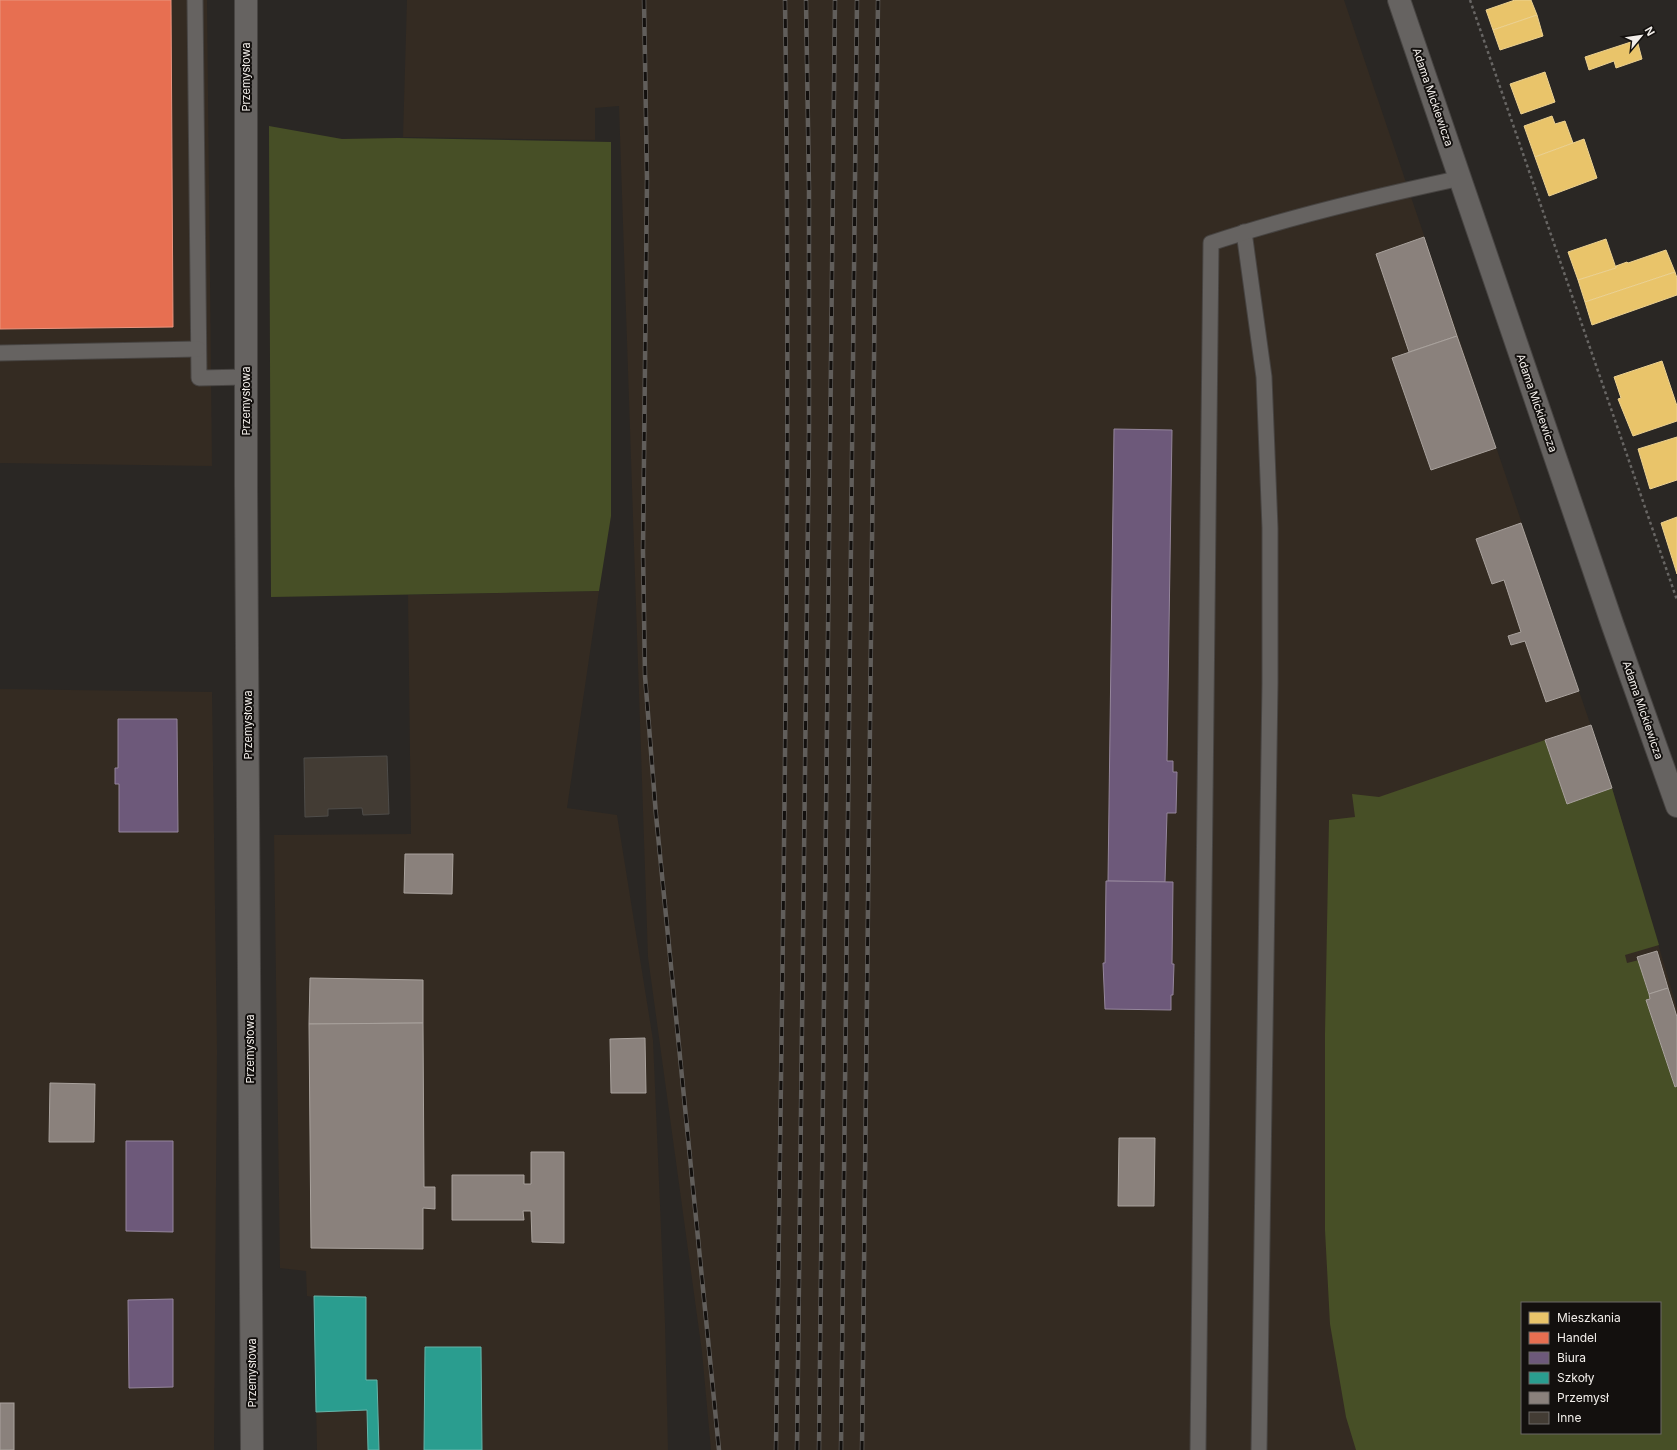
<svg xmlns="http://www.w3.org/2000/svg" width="1677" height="1450" viewBox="0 0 1677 1450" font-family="Inter,sans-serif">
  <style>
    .built { fill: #342b22; fill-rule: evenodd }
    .green { fill: #474f26; fill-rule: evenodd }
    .homes { fill: #e9c46a; stroke: #ecd190 }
    .shops { fill: #e76f51; stroke: #ea957f }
    .offices { fill: #6d597a; stroke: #95869c }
    .schools { fill: #2a9d8f; stroke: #66b5aa }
    .industry { fill: #8a817c; stroke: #a9a29d }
    .building { fill: #433c34; stroke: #4e4c49 }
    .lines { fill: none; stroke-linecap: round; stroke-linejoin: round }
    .service-casing { stroke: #474442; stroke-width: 17 }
    .minor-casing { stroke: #474442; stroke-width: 24 }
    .tertiary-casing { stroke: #474442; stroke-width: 24 }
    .path { stroke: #686664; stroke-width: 2.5; stroke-dasharray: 3 3; stroke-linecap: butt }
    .service { stroke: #666361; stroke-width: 15 }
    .minor { stroke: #666361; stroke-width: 22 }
    .tertiary { stroke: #666361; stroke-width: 22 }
    .rail-casing { stroke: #615e5b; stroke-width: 4.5 }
    .rail { stroke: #13100e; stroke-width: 3; stroke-dasharray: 9; stroke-linecap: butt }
    .labels { text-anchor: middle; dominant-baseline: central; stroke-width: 4; stroke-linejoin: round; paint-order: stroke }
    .street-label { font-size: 11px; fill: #f2eeea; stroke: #13100e }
  </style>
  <rect width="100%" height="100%" fill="#2a2724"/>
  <g class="built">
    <polygon points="0,0 207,0 212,466 0,463"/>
    <path d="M407,0h937l268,788 65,220v442h-966l-9,-98 -54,-395 -29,-851 -24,2v32l-192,-3zM1522,1303h138v130h-138z"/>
    <polygon points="599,591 567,808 617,815 653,1040 665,1323 668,1450 317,1450 314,1297 307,1296 306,1271 280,1268 274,835 411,834 408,595"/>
    <polygon points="0,689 212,692 217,1051 214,1450 0,1450"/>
  </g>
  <g class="green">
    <polygon points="269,126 342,139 398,138 611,142 611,516 599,591 271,597"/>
    <path d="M1545,740l22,64 45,-16 47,157 -34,10 2,8 12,-3 11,39 -4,1 29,87 2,-1v364h-321l-10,-33 -16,-93 -5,-94v-196l4,-214 26,-3 -3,-23 27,3zM1522,1303h138v130h-138z"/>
  </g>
  <g class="homes">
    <polygon points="1515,0 1531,0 1537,15 1493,30 1486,10"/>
    <polygon points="1537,15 1543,36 1500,50 1493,30"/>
    <polygon points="1637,40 1642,59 1616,68 1614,61 1589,70 1585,57"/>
    <polygon points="1545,72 1555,102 1521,114 1510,84"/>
    <polygon points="1552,116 1555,124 1565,121 1573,143 1535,157 1524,126"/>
    <polygon points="1584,139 1597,178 1549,196 1535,157"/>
    <polygon points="1606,239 1616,268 1578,280 1568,252"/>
    <polygon points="1666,250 1675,272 1585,302 1578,280 1616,268 1616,266 1627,262 1628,263"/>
    <polygon points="1675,272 1677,278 1677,295 1592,325 1585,302"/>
    <polygon points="1662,361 1677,406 1677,421 1633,436 1618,399 1621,398 1614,377"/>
    <polygon points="1677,437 1677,480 1650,489 1638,449"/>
    <polygon points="1677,517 1677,574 1661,523"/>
  </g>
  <polygon class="shops" points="0,0 171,0 173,327 0,329"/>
  <g class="offices">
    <polygon points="1114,429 1172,430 1167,761 1173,761 1173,772 1177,772 1176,813 1167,813 1165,882 1108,881"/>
    <polygon points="118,719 177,719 178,832 119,832 119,784 115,784 115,768 118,768"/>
    <polygon points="1106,881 1173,882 1172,964 1174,964 1173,995 1171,995 1171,1010 1105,1009 1103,963 1105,963"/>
    <polygon points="126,1141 173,1141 173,1232 126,1231"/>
    <polygon points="173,1299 173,1387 129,1388 128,1300"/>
  </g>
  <g class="schools">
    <polygon points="314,1296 366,1297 366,1380 377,1380 379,1450 368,1450 367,1410 316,1412"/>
    <polygon points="425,1347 481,1347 482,1450 424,1450"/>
  </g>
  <g class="industry">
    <polygon points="1424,237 1457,336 1409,352 1376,254"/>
    <polygon points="1457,336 1496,448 1431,470 1392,358"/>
    <polygon points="1521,523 1579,691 1546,702 1525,641 1511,645 1508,636 1521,632 1504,580 1492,584 1476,539"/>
    <polygon points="1591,725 1612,788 1567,804 1545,740"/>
    <polygon points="405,854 453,854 452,894 404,893"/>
    <polygon points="1657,951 1668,988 1649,994 1637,957"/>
    <polygon points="310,978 423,980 423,1023 309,1024"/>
    <polygon points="1668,988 1677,1017 1677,1086 1675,1087 1646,1000 1650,999 1649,994"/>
    <polygon points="423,1023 424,1187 435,1187 435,1209 423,1208 423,1249 311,1248 309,1024"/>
    <polygon points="645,1038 646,1093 611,1093 610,1039"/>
    <polygon points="50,1083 95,1084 94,1142 49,1142"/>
    <polygon points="1119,1138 1155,1138 1154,1206 1118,1206"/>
    <polygon points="531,1152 564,1152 564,1243 532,1242 531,1211 523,1211 524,1220 452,1220 452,1175 524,1175 524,1184 531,1184"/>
    <rect x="0" y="1403" width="14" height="47"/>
  </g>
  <polygon class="building" points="387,756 389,814 363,815 362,808 328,809 328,816 305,817 304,758"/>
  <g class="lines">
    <defs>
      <g id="service">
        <polyline points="195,0 199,378 246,377"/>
        <polyline points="1244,232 1264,377 1270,528 1270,683 1259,1450"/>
        <polyline points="0,353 198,349"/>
        <path d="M1198,1450l13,-1207c81,-27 166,-47 250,-65"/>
      </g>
      <polyline id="minor" points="1399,0 1613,626 1677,806"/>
      <polyline id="tertiary" points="246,0 246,486 252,1450"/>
    </defs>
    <use href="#service" class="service-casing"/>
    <use href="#minor" class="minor-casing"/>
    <use href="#tertiary" class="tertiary-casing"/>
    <polyline class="path" points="1470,0 1677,600"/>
    <use href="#service" class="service"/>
    <use href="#minor" class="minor"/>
    <use href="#tertiary" class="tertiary"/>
    <defs>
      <g id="rail">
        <polyline points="644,0 647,180 643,551 645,676 656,815 719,1450"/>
        <path d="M776,1450c6,-483 16,-967 9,-1450"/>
        <polyline points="797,1450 809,431 809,189 806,0"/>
        <polyline points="819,1450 835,0"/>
        <polyline points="841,1450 857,0"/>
        <polyline points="862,1450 878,0"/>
      </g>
    </defs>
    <use href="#rail" class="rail-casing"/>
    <use href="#rail" class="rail"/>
  </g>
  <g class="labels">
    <g class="street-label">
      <text transform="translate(246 77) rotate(-90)">Przemysłowa</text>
      <text transform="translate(1433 97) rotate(71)">Adama Mickiewicza</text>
      <text transform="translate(246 401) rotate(-90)">Przemysłowa</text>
      <text transform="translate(1537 403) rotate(71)">Adama Mickiewicza</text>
      <text transform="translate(1643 710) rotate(71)">Adama Mickiewicza</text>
      <text transform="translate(248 725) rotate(-90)">Przemysłowa</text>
      <text transform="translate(250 1049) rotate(-90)">Przemysłowa</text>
      <text transform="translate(252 1373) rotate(-90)">Przemysłowa</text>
    </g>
  </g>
  <rect x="1521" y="1302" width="140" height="132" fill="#13100e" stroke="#6c6966"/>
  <rect x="1529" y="1312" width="20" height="12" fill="#e9c46a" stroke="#6c6966"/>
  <text x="1557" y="1322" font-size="12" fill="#f2eeea">Mieszkania</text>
  <rect x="1529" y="1332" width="20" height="12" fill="#e76f51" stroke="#6c6966"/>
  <text x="1557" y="1342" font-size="12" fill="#f2eeea">Handel</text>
  <rect x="1529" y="1352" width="20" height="12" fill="#6d597a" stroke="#6c6966"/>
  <text x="1557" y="1362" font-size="12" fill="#f2eeea">Biura</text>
  <rect x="1529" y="1372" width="20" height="12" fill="#2a9d8f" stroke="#6c6966"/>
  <text x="1557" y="1382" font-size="12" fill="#f2eeea">Szkoły</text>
  <rect x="1529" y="1392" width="20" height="12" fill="#8a817c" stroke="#6c6966"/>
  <text x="1557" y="1402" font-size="12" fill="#f2eeea">Przemysł</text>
  <rect x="1529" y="1412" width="20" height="12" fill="#433c34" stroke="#6c6966"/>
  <text x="1557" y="1422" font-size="12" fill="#f2eeea">Inne</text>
  <g transform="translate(1641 36) rotate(61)" stroke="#13100e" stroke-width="3" paint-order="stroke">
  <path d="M0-3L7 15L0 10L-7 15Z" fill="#f2eeea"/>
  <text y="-6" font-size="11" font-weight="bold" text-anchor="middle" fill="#f2eeea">N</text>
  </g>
</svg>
